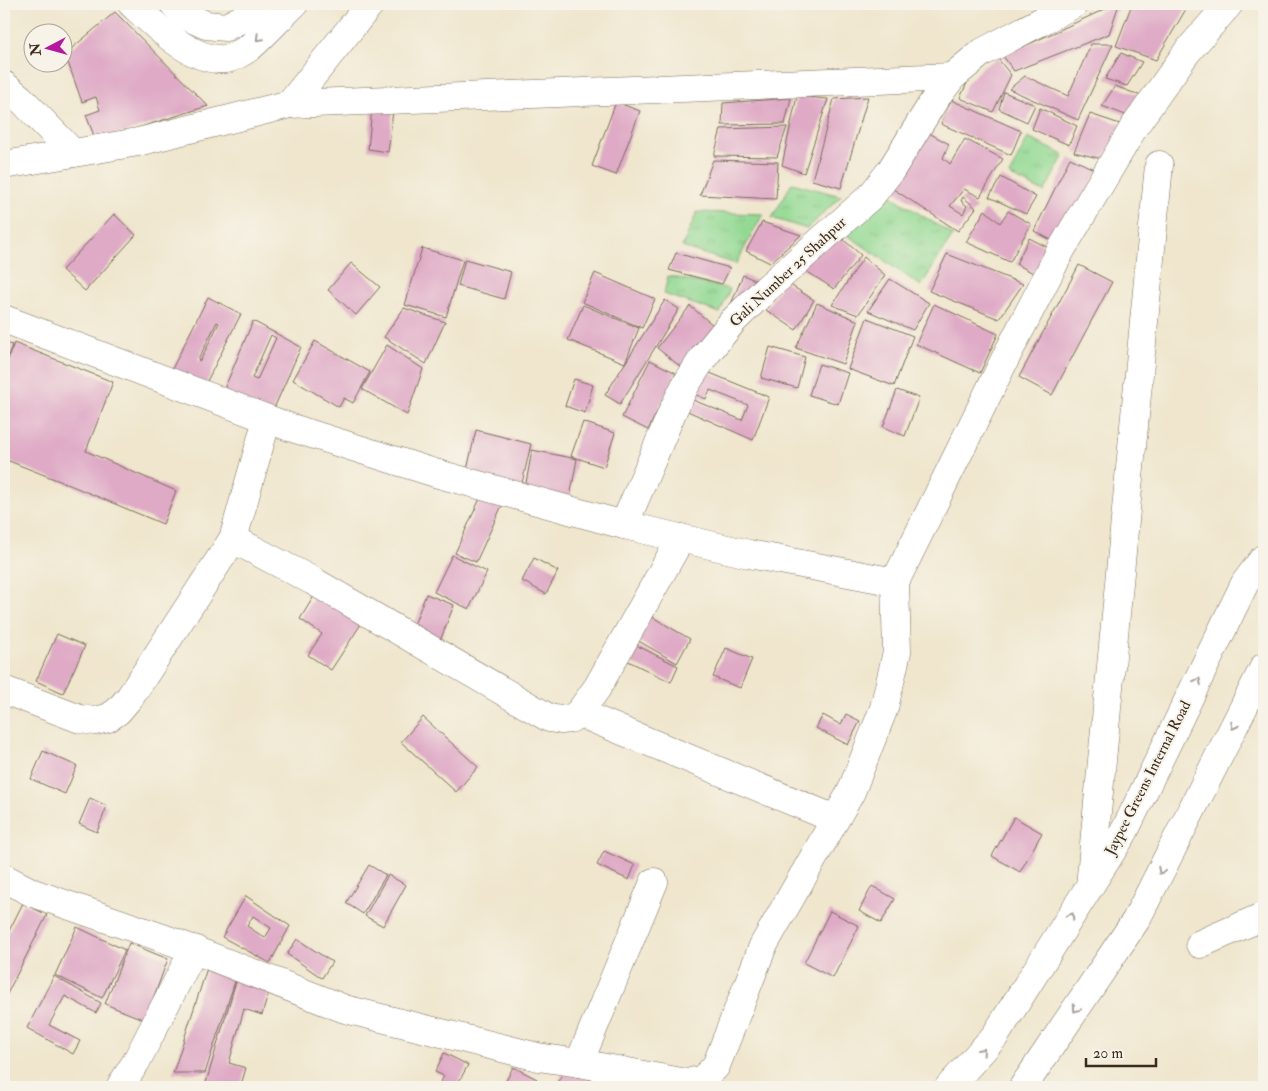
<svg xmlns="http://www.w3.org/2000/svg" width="1268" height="1091" viewBox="0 0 1268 1091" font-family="'IM FELL Double Pica',serif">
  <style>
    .grass { fill: url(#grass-tufts); stroke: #678258 }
    .building { fill: #dfaac6; fill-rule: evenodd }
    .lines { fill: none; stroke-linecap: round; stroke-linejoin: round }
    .minor-casing { stroke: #7a6c5b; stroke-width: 29 }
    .minor { stroke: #fff; stroke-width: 28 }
    .oneway { stroke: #a79f9a }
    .labels { text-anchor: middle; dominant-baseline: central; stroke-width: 4; stroke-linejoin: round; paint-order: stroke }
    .street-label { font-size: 15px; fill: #3b2a1e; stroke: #f7f3e8 }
  </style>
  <defs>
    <pattern id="grass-tufts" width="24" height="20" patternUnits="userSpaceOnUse" patternTransform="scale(1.25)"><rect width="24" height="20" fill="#93d993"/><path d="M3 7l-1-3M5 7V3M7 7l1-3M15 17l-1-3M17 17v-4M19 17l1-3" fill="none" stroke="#80ba7e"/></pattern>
  </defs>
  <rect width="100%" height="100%" fill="#f7f3e8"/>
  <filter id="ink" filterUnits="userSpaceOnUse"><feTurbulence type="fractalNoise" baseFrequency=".02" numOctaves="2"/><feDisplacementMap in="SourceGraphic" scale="10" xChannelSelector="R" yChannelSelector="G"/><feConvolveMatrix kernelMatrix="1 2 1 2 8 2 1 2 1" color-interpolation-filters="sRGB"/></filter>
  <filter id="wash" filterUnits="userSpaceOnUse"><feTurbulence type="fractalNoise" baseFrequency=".0096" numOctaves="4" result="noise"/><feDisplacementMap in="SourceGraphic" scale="20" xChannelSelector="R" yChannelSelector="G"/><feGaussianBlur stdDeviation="1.12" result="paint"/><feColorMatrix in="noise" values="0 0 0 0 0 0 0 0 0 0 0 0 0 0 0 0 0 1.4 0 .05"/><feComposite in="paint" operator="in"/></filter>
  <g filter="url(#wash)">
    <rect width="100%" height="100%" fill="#efe6cd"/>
    <g class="grass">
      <polygon points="1028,138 1064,155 1044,192 1009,175"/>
      <polygon points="792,183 841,196 807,229 772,218"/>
      <polygon points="885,192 953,235 921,286 843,232"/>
      <polygon points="697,212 763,214 736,264 682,247"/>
      <polygon points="668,276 730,289 720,313 664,294"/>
    </g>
    <g id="blocks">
      <g class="building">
        <polygon points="1116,4 1119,4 1109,34 1014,71 1003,56"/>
        <polygon points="1132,4 1189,4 1156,60 1116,46"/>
        <polygon points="115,12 208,106 96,141 86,115 100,110 96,97 82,102 65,54"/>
        <polygon points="1091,44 1113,44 1078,120 1009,89 1025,76 1068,96"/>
        <polygon points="1121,53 1142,62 1127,86 1105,79"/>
        <polygon points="998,59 1011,75 993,112 960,98 967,83 983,66"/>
        <polygon points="1115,86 1144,97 1128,116 1102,106"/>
        <polygon points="1004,92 1035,105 1027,122 999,109"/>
        <polygon points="797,96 828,99 804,173 782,165"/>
        <polygon points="868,97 841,188 812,180 834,99"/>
        <polygon points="791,98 785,124 722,125 723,103"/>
        <polygon points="951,100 1021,131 1011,155 941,124"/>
        <polygon points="616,102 640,111 616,175 592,166"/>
        <polygon points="372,108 393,111 388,152 368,149"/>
        <polygon points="1040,108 1077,126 1069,145 1032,129"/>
        <polygon points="1090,114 1123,125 1102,159 1074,152"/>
        <polygon points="787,127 777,157 714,156 721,129"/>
        <polygon points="929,133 949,144 943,158 950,164 965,139 1003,159 980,197 964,189 950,206 963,214 967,206 961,201 963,197 976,208 958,231 890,187"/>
        <polygon points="1070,158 1098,171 1057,243 1034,231"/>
        <polygon points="713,160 778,162 776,199 700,195"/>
        <polygon points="1001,177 1036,197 1026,214 989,197"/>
        <polygon points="985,210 1000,223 1008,211 1031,224 1010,262 966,242"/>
        <polygon points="114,214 136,235 85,291 62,270"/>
        <polygon points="762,222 801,235 770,263 746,251"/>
        <polygon points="838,235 861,255 834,289 800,267"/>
        <polygon points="1029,238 1055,251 1041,277 1016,264"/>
        <polygon points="422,248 463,260 446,317 405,305"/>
        <polygon points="676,253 730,268 722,284 669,270"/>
        <polygon points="947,254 1023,284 999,319 929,291"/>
        <polygon points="864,257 885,275 858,315 832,305"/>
        <polygon points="465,259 511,272 504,299 458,286"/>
        <polygon points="351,263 380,287 356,315 328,290"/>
        <polygon points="1079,265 1112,282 1052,395 1019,377"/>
        <polygon points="595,273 655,299 642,328 582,302"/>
        <polygon points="743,275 764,284 731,304"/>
        <polygon points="890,279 929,303 913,330 868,311"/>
        <polygon points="784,281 814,300 796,330 766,310"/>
        <path d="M208,297l33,17 -37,73 -33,-16zM217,322l2,1 -19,38 -2,-1z"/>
        <polygon points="665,300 679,309 620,404 605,395"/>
        <polygon points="817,303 858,321 843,364 796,348"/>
        <polygon points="934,304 998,334 980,373 916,344"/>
        <polygon points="583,305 639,328 625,363 568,340"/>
        <polygon points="690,306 719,330 686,371 657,348"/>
        <polygon points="404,308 445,322 426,364 384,337"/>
        <polygon points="867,318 913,336 894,386 848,369"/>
        <path d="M253,321l48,26 -29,66 -50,-19zM271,335l5,3 -19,42 -5,-2z"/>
        <polygon points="315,341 370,372 353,403 344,398 339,407 293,380"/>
        <polygon points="4,342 12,345 4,366"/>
        <polygon points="14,343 113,382 86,451 176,491 163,524 72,486 4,459 4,370"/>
        <polygon points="387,345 423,369 407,415 362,389"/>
        <polygon points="770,347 805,357 797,388 761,378"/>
        <polygon points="650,360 676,373 648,430 622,417"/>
        <polygon points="819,364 848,373 838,404 809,395"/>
        <polygon points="700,369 769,397 753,440 683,409 688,398 742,420 748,405 710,390 706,399 690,392"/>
        <polygon points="574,379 593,385 585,413 565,406"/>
        <polygon points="897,390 919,398 905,436 883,427"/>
        <polygon points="583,422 615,433 604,467 571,456"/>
        <polygon points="476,430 531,444 520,492 465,479"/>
        <polygon points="532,450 577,459 569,503 524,494"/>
        <polygon points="483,492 504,501 476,562 455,553"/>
        <polygon points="452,555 487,572 469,609 434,592"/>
        <polygon points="534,558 558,571 546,594 522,581"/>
        <polygon points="319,588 365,618 331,670 308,655 322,634 300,619"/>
        <polygon points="426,594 454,605 440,641 412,630"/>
        <polygon points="649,615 690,639 677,663 635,639"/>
        <polygon points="57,634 85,646 63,693 36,681"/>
        <polygon points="634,644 678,666 671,682 626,660"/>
        <polygon points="726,648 752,659 740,688 713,677"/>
        <polygon points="846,714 860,721 848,745 816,728 823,715 841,725"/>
        <polygon points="423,717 478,767 456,792 401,742"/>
        <polygon points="43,751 77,766 65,794 31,779"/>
        <polygon points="90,798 107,806 97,832 79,824"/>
        <polygon points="1014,817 1042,833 1020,872 992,856"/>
        <polygon points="604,851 635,865 629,880 597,865"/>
        <polygon points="369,865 386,875 363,914 346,903"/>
        <polygon points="388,875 406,885 383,926 365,916"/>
        <polygon points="872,886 895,899 881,923 859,911"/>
        <path d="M246,896l44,30 -20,37 -48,-26zM253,916l18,12 -6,10 -18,-12z"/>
        <polygon points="23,903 47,915 6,996 4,994 4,941"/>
        <polygon points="830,911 859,926 833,978 804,963"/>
        <polygon points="77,927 125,950 102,998 55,975"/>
        <polygon points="297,939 332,962 322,978 287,954"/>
        <polygon points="129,943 168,959 145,1020 105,1004"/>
        <polygon points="209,962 238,972 205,1073 173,1073"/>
        <polygon points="54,976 101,1003 96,1013 65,996 49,1025 80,1041 73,1054 27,1028"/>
        <polygon points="237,978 270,988 262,1015 244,1009 229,1063 246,1068 241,1085 205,1086"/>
        <polygon points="444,1053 468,1065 456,1087 438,1087 444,1076 435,1072"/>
        <polygon points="513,1067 537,1079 533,1087 508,1087 504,1085"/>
        <polygon points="565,1069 608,1087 555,1087"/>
      </g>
    </g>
  </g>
  <g filter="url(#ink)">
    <use href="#blocks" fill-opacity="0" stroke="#7a6c5b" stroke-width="1"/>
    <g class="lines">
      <defs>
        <g id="minor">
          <path d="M132,4c23,21 60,59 94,55 5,0 19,-8 24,-12 15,-13 29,-29 44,-43"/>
          <polyline points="174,4 186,16 206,25 226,27 243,18 256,4"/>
          <polyline points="4,85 20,98 73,153"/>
          <polyline points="290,104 952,77"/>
          <polyline points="4,165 138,142 290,104 370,4"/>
          <polyline points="4,319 289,427 435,473 624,525 749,554 895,582"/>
          <polyline points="267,419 233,539 313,581 549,718 561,720 570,719 579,713 597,688 681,538"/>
          <polyline points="624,525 674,408 685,386 703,358 733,321 766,289 871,196 891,170 935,99 952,77 981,53 1074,4"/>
          <polyline points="4,690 80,719 95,721 108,718 118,711 130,697 233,539"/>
          <polyline points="579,713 835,819"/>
          <polyline points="4,878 33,893 171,941 345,1009 538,1057 579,1063 687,1083 703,1079 716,1066 763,946 851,792 884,708 897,652 895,582 1008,353 1061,250 1134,127 1187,52 1229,4"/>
          <polyline points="1090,886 1159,165"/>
          <polyline points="1200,944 1264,916"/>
          <polyline points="579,1063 654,882"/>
          <polyline points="120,1087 136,1062 194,949"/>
          <polyline points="949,1087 995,1036 1124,832 1245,583 1264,558"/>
          <polyline points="1023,1087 1136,920 1264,667"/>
        </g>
      </defs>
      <use href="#minor" class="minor-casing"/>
      <use href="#minor" class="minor"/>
    </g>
    <defs><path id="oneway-chevron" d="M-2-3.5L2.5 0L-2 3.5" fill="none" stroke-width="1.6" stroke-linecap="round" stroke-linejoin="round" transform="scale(1.25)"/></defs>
    <g class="oneway">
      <use href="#oneway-chevron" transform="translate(259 38) rotate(135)"/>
      <use href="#oneway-chevron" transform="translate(1198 681) rotate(-64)"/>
      <use href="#oneway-chevron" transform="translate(1234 726) rotate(117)"/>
      <use href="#oneway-chevron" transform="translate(1161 871) rotate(117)"/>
      <use href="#oneway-chevron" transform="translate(1071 916) rotate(-58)"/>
      <use href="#oneway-chevron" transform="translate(1076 1009) rotate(124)"/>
      <use href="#oneway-chevron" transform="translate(982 1051) rotate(-48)"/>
    </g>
  </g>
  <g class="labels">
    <g class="street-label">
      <text transform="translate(788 272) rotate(-43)">Gali Number 25 Shahpur</text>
      <text transform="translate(1148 778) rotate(-63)">Jaypee Greens Internal Road</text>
    </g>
  </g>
  <rect width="1268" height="1091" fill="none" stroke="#f7f3e8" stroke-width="20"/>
  <g transform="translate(48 48) rotate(264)"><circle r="24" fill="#f7f3e8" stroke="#aca397"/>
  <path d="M0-4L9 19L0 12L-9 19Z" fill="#b5179e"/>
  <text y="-8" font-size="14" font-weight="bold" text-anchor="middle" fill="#3b2a1e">N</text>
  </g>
  <path d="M1086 1058v8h70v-8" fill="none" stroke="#3b2a1e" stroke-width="2.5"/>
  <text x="1093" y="1058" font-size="15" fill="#3b2a1e" stroke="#f7f3e8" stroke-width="4" paint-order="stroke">20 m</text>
</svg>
